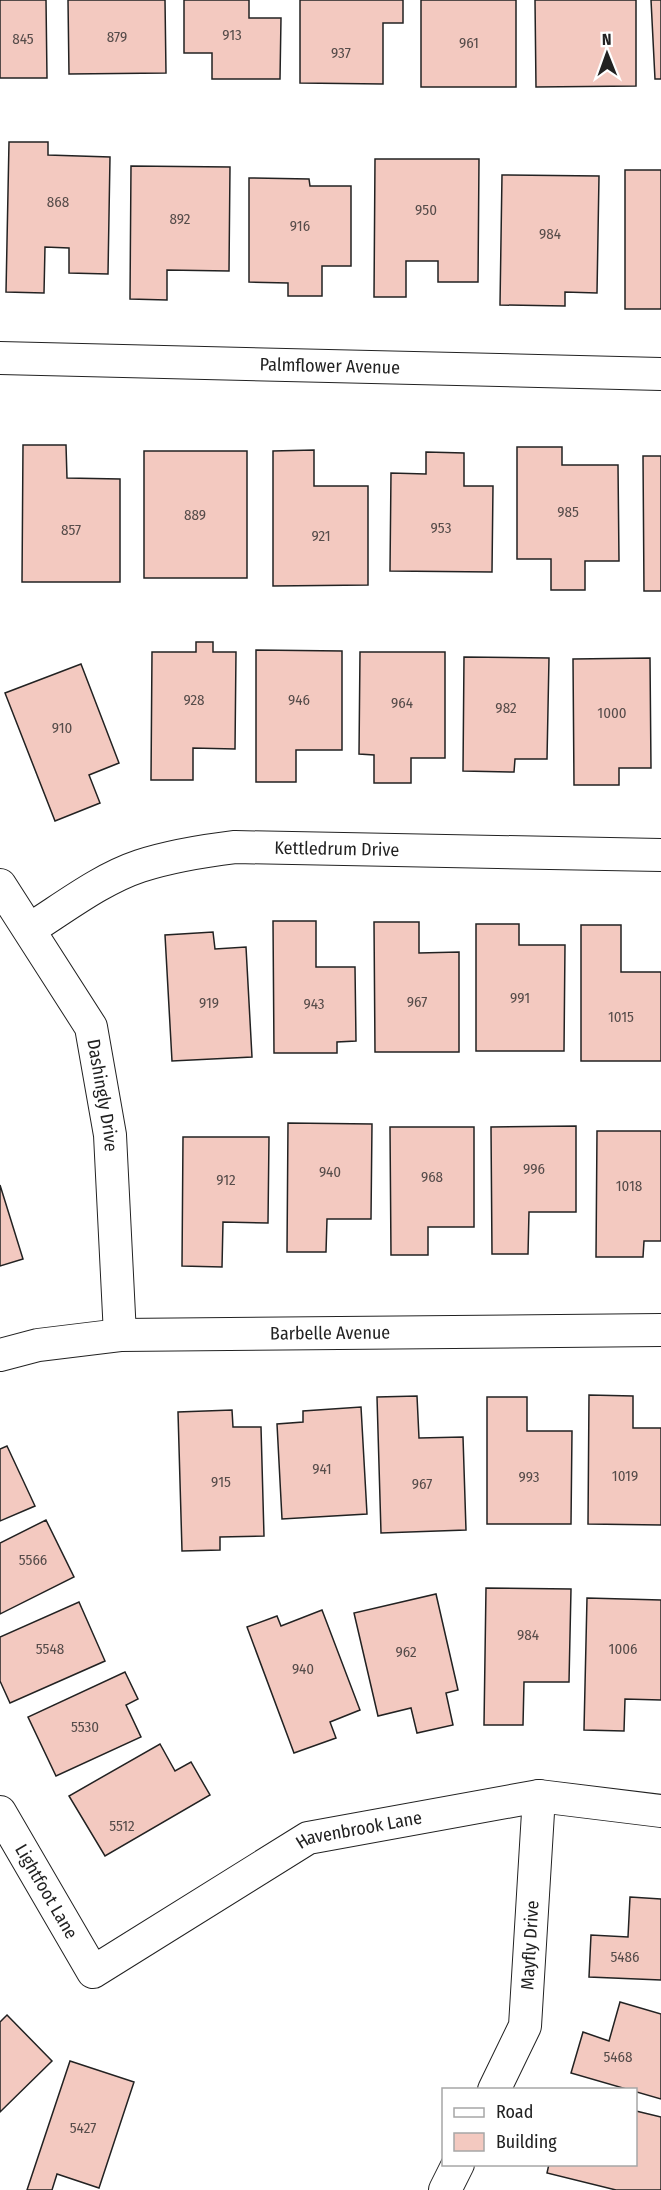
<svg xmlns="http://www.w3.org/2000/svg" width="661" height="2190" viewBox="0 0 661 2190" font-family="'Fira Sans Condensed',sans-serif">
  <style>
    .building { fill: #f3c9c0; stroke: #222; stroke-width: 1.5 }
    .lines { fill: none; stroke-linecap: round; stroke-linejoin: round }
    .street-casing { stroke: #222; stroke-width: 34 }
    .street { stroke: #fff; stroke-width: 32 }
    .labels { text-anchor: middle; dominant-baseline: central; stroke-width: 4.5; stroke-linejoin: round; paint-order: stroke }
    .number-label { font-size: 15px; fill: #564c4a }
    .street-label { font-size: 18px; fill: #222; stroke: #fff }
  </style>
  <rect width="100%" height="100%" fill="#fff"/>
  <g class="building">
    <polygon points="0,0 46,0 47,78 0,78"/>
    <polygon points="68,0 165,0 166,73 69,74"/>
    <polygon points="184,0 249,0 249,18 281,18 280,79 212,79 212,53 184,53"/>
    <polygon points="300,0 403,0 403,23 383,23 383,84 300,83"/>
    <rect x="421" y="0" width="95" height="87"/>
    <polygon points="535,0 636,0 636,86 536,87"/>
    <polygon points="651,0 661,0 661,79 655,79"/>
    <polygon points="9,142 48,142 48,155 110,157 108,274 69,273 69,248 45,247 44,293 6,292"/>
    <polygon points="375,159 479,159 478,282 438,282 438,261 406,261 406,297 374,297"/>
    <polygon points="131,166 230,167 229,271 167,270 167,300 130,299"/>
    <rect x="625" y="170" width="36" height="139"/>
    <polygon points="502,175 599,176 597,293 565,292 565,306 500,305"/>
    <polygon points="249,178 309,179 310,186 351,186 351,266 322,266 322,296 288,296 288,283 249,282"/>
    <polygon points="23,445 66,445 67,478 120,479 120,582 22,582"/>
    <polygon points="517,447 562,447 562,465 618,465 619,561 585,561 585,590 551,590 551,559 517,559"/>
    <polygon points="314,450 314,486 368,486 368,585 273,586 273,451"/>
    <rect x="144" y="451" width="103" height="127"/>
    <polygon points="426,452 464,453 464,486 493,486 492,572 390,571 391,473 426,474"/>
    <polygon points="643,456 661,456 661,591 644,591"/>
    <polygon points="196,642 213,642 213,652 236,652 235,749 193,748 193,780 151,780 152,652 196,652"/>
    <polygon points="256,650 342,651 342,750 296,750 296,782 256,782"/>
    <polygon points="360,652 445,652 445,758 411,758 411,783 374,783 374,755 359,754"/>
    <polygon points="464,657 549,658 547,759 515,759 514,772 463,771"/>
    <polygon points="650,658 651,768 619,768 619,785 574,785 573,659"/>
    <polygon points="81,664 119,763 89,775 100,803 55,821 5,693"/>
    <polygon points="273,921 316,921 316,967 355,967 356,1041 337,1042 337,1053 274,1053"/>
    <polygon points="374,922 419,922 419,953 459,952 459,1052 375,1052"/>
    <polygon points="476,924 519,924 519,945 565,945 564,1051 476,1051"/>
    <polygon points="581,925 621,925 621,972 661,972 661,1061 581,1061"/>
    <polygon points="213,932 215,949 246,947 252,1057 172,1061 165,935"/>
    <polygon points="288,1123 372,1124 371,1219 327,1219 326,1252 287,1252"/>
    <polygon points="576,1126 576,1212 529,1212 528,1254 492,1254 491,1127"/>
    <polygon points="390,1127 474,1127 474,1227 428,1227 428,1255 391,1255"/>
    <polygon points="597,1131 661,1131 661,1241 644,1241 643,1257 596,1257"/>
    <polygon points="183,1137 269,1137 268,1223 223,1222 222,1267 182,1266"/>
    <polygon points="0,1185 23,1259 0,1266"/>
    <polygon points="589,1395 633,1396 633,1428 661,1428 661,1525 588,1524"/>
    <polygon points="417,1396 419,1438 463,1437 466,1530 381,1533 377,1397"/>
    <polygon points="487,1397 527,1397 527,1431 572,1431 571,1524 487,1524"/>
    <polygon points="361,1407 367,1514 282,1519 277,1424 303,1422 303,1411"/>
    <polygon points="232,1410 233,1427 261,1427 264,1536 220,1537 220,1550 182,1551 178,1412"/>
    <polygon points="7,1446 35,1506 0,1521 0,1449"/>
    <polygon points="46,1520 74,1577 0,1614 0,1543"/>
    <polygon points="486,1588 571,1589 569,1682 524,1682 523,1725 484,1725"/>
    <polygon points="436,1594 458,1690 446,1693 453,1725 417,1733 411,1708 378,1716 354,1613"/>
    <polygon points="587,1598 661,1600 661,1700 625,1699 624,1731 584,1730"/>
    <polygon points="79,1602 105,1661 10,1703 0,1681 0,1637"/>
    <polygon points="322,1610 360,1710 330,1722 336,1738 294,1753 247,1627 277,1616 281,1626"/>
    <polygon points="125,1672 138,1699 126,1705 141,1737 56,1776 28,1717"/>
    <polygon points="160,1744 175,1771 191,1762 210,1795 105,1856 69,1796"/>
    <polygon points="630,1897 661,1899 661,1980 589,1977 591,1935 628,1937"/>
    <polygon points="620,2002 661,2014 661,2099 571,2073 583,2032 609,2041"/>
    <polygon points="7,2015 52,2061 0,2112 0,2022"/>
    <polygon points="70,2061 134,2082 99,2188 57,2174 52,2190 27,2190"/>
    <polygon points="636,2111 661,2117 661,2190 616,2190 547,2173 549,2164 636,2164"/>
  </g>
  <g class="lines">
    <defs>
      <g id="street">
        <path id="s1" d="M0,358l661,16"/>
        <path id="s2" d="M0,885l91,142 19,108 10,200"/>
        <path id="s3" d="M30,929c35,-22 71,-50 110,-63 31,-10 62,-15 95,-19l426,8"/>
        <path id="s4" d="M0,1355l38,-10 82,-10 541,-5"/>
        <path id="s5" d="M0,1812l93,160 215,-134 231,-42 122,15"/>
        <path id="s6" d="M494,2090l31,-64 14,-230"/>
        <polyline points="445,2190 458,2164"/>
      </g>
    </defs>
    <use href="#street" class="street-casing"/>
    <use href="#street" class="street"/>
  </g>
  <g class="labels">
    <g class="number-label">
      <text x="232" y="35">913</text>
      <text x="117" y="37">879</text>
      <text x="23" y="39">845</text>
      <text x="469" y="43">961</text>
      <text x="341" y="53">937</text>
      <text x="58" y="202">868</text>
      <text x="426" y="210">950</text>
      <text x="180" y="219">892</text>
      <text x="300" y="226">916</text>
      <text x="550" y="234">984</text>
      <text x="568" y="512">985</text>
      <text x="195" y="515">889</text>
      <text x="441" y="528">953</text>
      <text x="71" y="530">857</text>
      <text x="321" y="536">921</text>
      <text x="194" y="700">928</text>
      <text x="299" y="700">946</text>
      <text x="402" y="703">964</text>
      <text x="506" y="708">982</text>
      <text x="612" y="713">1000</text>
      <text x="62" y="728">910</text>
      <text x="520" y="998">991</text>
      <text x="417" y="1002">967</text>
      <text x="209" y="1003">919</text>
      <text x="314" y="1004">943</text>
      <text x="621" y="1017">1015</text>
      <text x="534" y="1169">996</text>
      <text x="330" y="1172">940</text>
      <text x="432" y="1177">968</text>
      <text x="226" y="1180">912</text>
      <text x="629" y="1186">1018</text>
      <text x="322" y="1469">941</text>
      <text x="625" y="1476">1019</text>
      <text x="529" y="1477">993</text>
      <text x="221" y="1482">915</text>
      <text x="422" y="1484">967</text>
      <text x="33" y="1560">5566</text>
      <text x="528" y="1635">984</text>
      <text x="50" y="1649">5548</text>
      <text x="623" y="1649">1006</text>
      <text x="406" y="1652">962</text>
      <text x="303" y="1669">940</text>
      <text x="85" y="1727">5530</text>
      <text x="122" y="1826">5512</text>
      <text x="625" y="1957">5486</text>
      <text x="618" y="2057">5468</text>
      <text x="83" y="2128">5427</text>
    </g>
    <g class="street-label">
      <text stroke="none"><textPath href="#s1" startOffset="330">Palmflower Avenue</textPath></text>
      <text stroke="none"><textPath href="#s3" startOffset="326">Kettledrum Drive</textPath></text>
      <text stroke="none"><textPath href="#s2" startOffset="238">Dashingly Drive</textPath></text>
      <text stroke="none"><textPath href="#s4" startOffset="332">Barbelle Avenue</textPath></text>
      <text stroke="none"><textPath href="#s5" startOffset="490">Havenbrook Lane</textPath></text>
      <text stroke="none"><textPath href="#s5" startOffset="92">Lightfoot Lane</textPath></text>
      <text stroke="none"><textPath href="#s6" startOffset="152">Mayfly Drive</textPath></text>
    </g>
  </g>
  <rect x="442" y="2088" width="195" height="78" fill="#ffffff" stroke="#a7a7a7" stroke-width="1.5"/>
  <rect x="454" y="2108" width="30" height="9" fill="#ffffff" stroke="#a7a7a7" stroke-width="1.5"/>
  <text x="496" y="2118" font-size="18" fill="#222222">Road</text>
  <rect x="454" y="2133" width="30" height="18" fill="#f3c9c0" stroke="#a7a7a7" stroke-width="1.5"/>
  <text x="496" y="2148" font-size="18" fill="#222222">Building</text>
  <g transform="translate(607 54) rotate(359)" stroke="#ffffff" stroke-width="4.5" paint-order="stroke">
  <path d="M0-4.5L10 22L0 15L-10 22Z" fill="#222222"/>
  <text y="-9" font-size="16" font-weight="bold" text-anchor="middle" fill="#222222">N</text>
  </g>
</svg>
